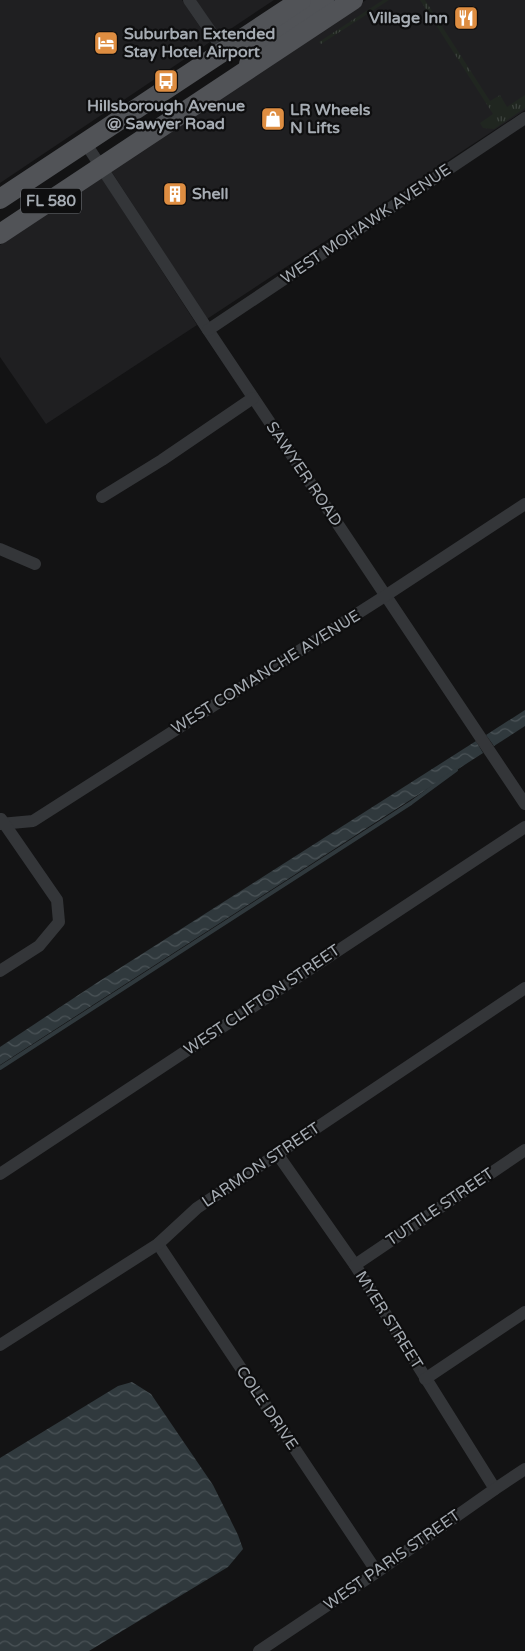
<svg xmlns="http://www.w3.org/2000/svg" width="525" height="1651" viewBox="0 0 525 1651" font-family="'Varela Round',sans-serif">
  <style>
    .built { fill: #1f1f21 }
    .grass { fill: url(#grass-tufts) }
    .water { fill: url(#water-waves) }
    .lines { fill: none; stroke-linecap: round; stroke-linejoin: round }
    .stream { stroke: #30393d; stroke-width: 4 }
    .street { stroke: #343639; stroke-width: 12 }
    .primary { stroke: #515357; stroke-width: 20 }
    .labels { text-anchor: middle; dominant-baseline: central; stroke-width: 4.5; stroke-linejoin: round; paint-order: stroke }
    .shield { fill: #0e0e0f; stroke: #787d82; stroke-width: 1 }
    .shield-label { font-size: 15px; font-weight: bold; fill: #a6acb3 }
    .poi-label { font-size: 16px; font-weight: bold; fill: #a6acb3; stroke: #0e0e0f; text-anchor: start }
    .street-label { font-size: 16px; fill: #a6acb3; stroke: #0e0e0f }
  </style>
  <defs>
    <pattern id="grass-tufts" width="24" height="20" patternUnits="userSpaceOnUse" patternTransform="scale(1.25)"><rect width="24" height="20" fill="#202620"/><path d="M3 7l-1-3M5 7V3M7 7l1-3M15 17l-1-3M17 17v-4M19 17l1-3" fill="none" stroke="#3d433e"/></pattern>
    <pattern id="water-waves" width="16" height="10" patternUnits="userSpaceOnUse" patternTransform="scale(1.25)"><rect width="16" height="10" fill="#30393d"/><path d="M0 5q4-4 8 0t8 0" fill="none" stroke="#4b5357"/></pattern>
  </defs>
  <rect width="100%" height="100%" fill="#131314"/>
  <g class="built">
    <polygon points="0,0 182,0 210,42 0,183"/>
    <polygon points="196,0 274,0 220,36"/>
    <polygon points="366,0 525,0 525,110 207,319 111,171"/>
    <polygon points="101,177 197,325 46,424 0,357 0,245"/>
  </g>
  <g class="grass">
    <polygon points="383,0 389,0 321,44 319,42"/>
    <polygon points="420,0 425,0 490,101 500,95 507,107 525,95 525,108 494,129 483,128 480,123 493,114"/>
  </g>
  <g class="water">
    <polygon points="525,710 525,726 494,746 486,735"/>
    <polygon points="476,741 483,753 0,1065 0,1047 98,982"/>
    <polygon points="132,1382 151,1394 213,1485 238,1535 243,1549 228,1567 89,1651 0,1651 0,1458 118,1386"/>
  </g>
  <g class="lines">
    <polyline class="stream" points="0,1068 411,803 456,770"/>
    <g class="street">
      <polyline points="189,0 224,51"/>
      <polyline points="86,144 208,330 525,804"/>
      <polyline points="208,330 525,118"/>
      <polyline points="102,497 162,460 253,398"/>
      <polyline points="0,549 35,564"/>
      <polyline points="0,824 33,821 385,596 525,504"/>
      <polyline points="0,971 39,946 59,922 57,900 1,819"/>
      <polyline points="278,1155 355,1265 495,1489"/>
      <polyline points="0,1174 525,827"/>
      <polyline points="158,1244 377,1572"/>
      <polyline points="355,1265 525,1150"/>
      <polyline points="0,1345 158,1244 197,1208 525,988"/>
      <polyline points="425,1379 525,1312"/>
      <polyline points="259,1651 377,1572 495,1489 525,1469"/>
    </g>
    <g class="primary">
      <polyline points="249,64 265,40 324,0"/>
      <polyline points="0,199 301,0"/>
      <polyline points="0,234 353,0"/>
    </g>
  </g>
  <defs>
    <symbol id="restaurant-square" viewBox="-11 -11 22 22"><rect x="-9" y="-9" width="18" height="18" rx="4" fill="#de8d41" stroke="#0e0e0f"/><path d="M-5-6h1v4h1v-4h1v4h1v-4h1v5L-1.5 .5V6h-2V.5L-5-1ZM5-6V6H3V1.5H1.5Q1.5-4 5-6Z" fill="#fff"/></symbol>
    <symbol id="hotel-square" viewBox="-11 -11 22 22"><rect x="-9" y="-9" width="18" height="18" rx="4" fill="#de8d41" stroke="#0e0e0f"/><path d="M-6-4.5h1.5V1H6V5H4.5V3h-9V5H-6ZM-4 0a1.8 1.8 0 1 1 3.6 0ZM.5 0V-2.5h3Q6-2.5 6 0Z" fill="#fff"/></symbol>
    <symbol id="bus-square" viewBox="-11 -11 22 22"><rect x="-9" y="-9" width="18" height="18" rx="4" fill="#de8d41" stroke="#0e0e0f"/><path d="M-5-6H5V4H4V6H2V4H-2V6H-4V4H-5ZM-3.5-4V0h7V-4ZM-3.5 1.2v1.5H-2V1.2ZM2 1.2v1.5H3.5V1.2Z" fill="#fff"/></symbol>
    <symbol id="shop-square" viewBox="-11 -11 22 22"><rect x="-9" y="-9" width="18" height="18" rx="4" fill="#de8d41" stroke="#0e0e0f"/><path d="M-5-2.5h2.3a2.7 3.5 0 0 1 5.4 0H5L5.5 6h-11ZM-1.5-2.5h3a1.5 2.3 0 0 0-3 0Z" fill="#fff"/></symbol>
    <symbol id="building-square" viewBox="-11 -11 22 22"><rect x="-9" y="-9" width="18" height="18" rx="4" fill="#de8d41" stroke="#0e0e0f"/><path d="M-4-6H4V6H1V3H-1V6H-4ZM-2.5-4.3h1.7v1.8h-1.7ZM.8-4.3h1.7v1.8H.8ZM-2.5-1h1.7V.8h-1.7ZM.8-1h1.7V.8H.8Z" fill="#fff"/></symbol>
  </defs>
  <g fill-rule="evenodd">
    <use href="#restaurant-square" x="452" y="4" width="28" height="28"/>
    <use href="#hotel-square" x="92" y="29" width="28" height="28"/>
    <use href="#bus-square" x="152" y="67" width="28" height="28"/>
    <use href="#shop-square" x="259" y="105" width="28" height="28"/>
    <use href="#building-square" x="161" y="180" width="28" height="28"/>
  </g>
  <g class="labels">
    <rect class="shield" x="21" y="188.5" width="60" height="25" rx="4"/>
    <g class="shield-label">
      <text x="51" y="201">FL 580</text>
    </g>
    <g class="poi-label">
      <text x="448" y="18" text-anchor="end">Village Inn</text>
      <text x="124" y="34">Suburban Extended<tspan x="124" dy="18">Stay Hotel Airport</tspan></text>
      <text x="166" y="106" text-anchor="middle">Hillsborough Avenue<tspan x="166" dy="18">@ Sawyer Road</tspan></text>
      <text x="290" y="110">LR Wheels<tspan x="290" dy="18">N Lifts</tspan></text>
      <text x="192" y="194">Shell</text>
    </g>
    <g class="street-label">
      <text transform="translate(366 224) rotate(-34)">WEST MOHAWK AVENUE</text>
      <text transform="translate(304 474) rotate(56)">SAWYER ROAD</text>
      <text transform="translate(266 672) rotate(-32)">WEST COMANCHE AVENUE</text>
      <text transform="translate(262 1000) rotate(-34)">WEST CLIFTON STREET</text>
      <text transform="translate(261 1165) rotate(-34)">LARMON STREET</text>
      <text transform="translate(440 1207) rotate(-34)">TUTTLE STREET</text>
      <text transform="translate(389 1320) rotate(58)">MYER STREET</text>
      <text transform="translate(267 1408) rotate(56)">COLE DRIVE</text>
      <text transform="translate(392 1560) rotate(-35)">WEST PARIS STREET</text>
    </g>
  </g>
</svg>
